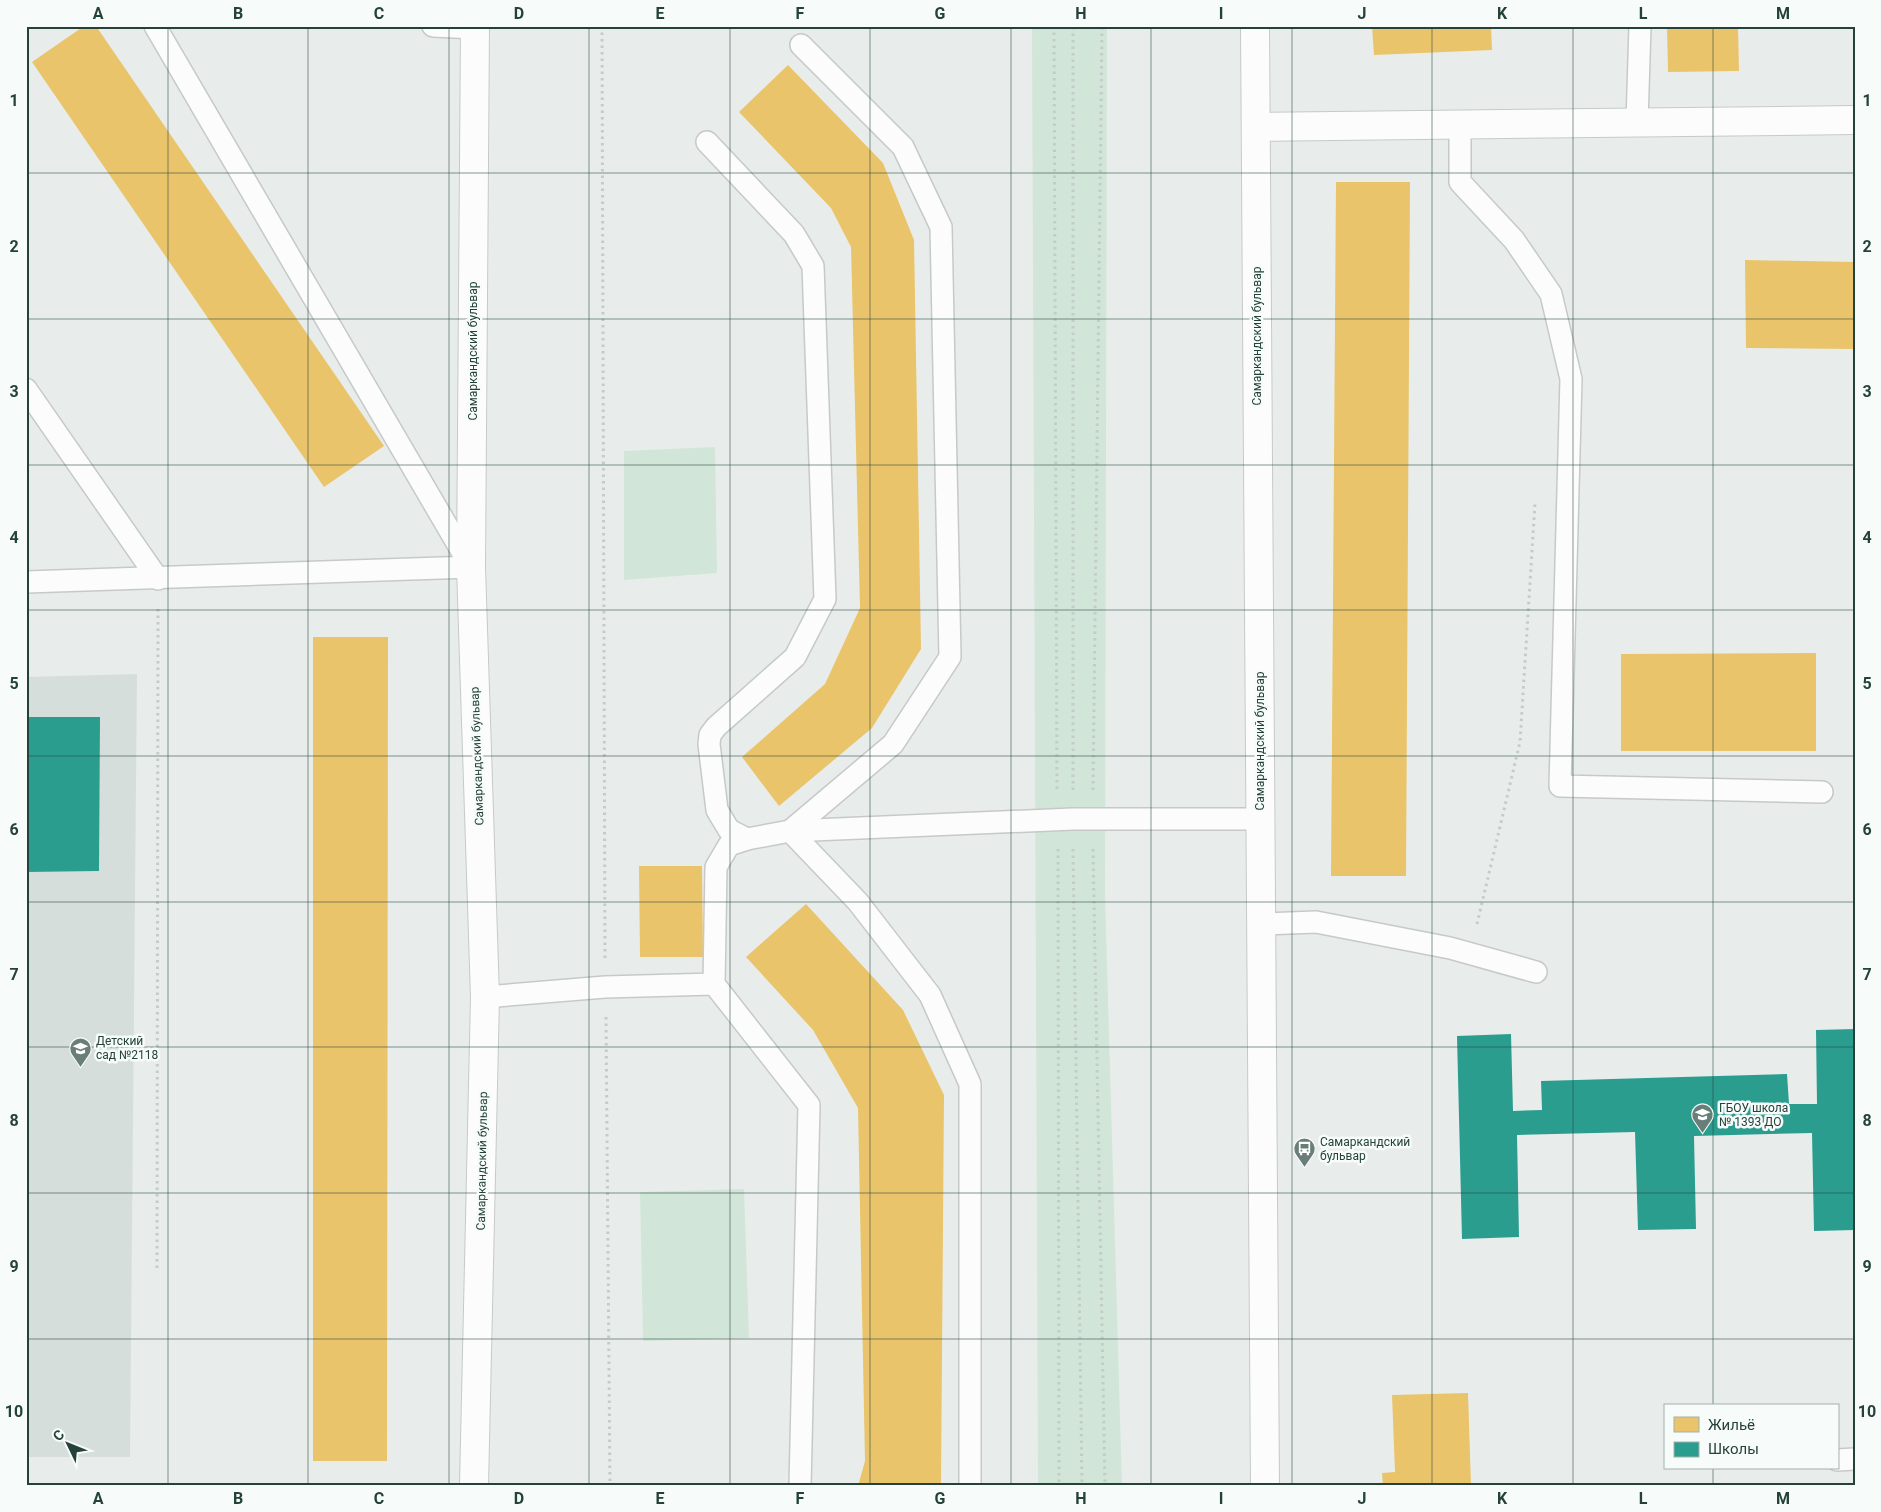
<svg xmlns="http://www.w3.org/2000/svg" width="1881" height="1512" viewBox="0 0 1881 1512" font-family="Roboto,sans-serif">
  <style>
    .built { fill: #d6dedb }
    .green { fill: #d1e6d8 }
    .homes { fill: #e9c46a }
    .schools { fill: #2a9d8f }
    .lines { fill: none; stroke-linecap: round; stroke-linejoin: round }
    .service-casing { stroke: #c5cac8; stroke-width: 24 }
    .minor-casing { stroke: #c5cac8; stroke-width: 30 }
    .tertiary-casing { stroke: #c5cac8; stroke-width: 30 }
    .path { stroke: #c3ccca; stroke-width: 3; stroke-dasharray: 2.5 4; stroke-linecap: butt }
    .service { stroke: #fcfcfc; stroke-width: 21 }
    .minor { stroke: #fcfcfc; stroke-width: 28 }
    .tertiary { stroke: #fcfcfc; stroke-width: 28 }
    .grid { fill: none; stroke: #24423a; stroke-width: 1; stroke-opacity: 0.55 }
    .labels { text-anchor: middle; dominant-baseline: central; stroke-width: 5; stroke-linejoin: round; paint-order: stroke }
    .street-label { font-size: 12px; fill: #24423a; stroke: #f7fbf9 }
    .poi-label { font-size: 12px; fill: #24423a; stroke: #f7fbf9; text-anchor: start }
    .neatline { fill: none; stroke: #24423a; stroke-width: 2 }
    .grid-label { font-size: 16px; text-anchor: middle; font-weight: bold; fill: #24423a }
  </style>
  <rect width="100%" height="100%" fill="#e8edeb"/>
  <polygon class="built" points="137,674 130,1457 26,1457 26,677"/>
  <g class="green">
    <polygon points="1032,26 1107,26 1105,895 1122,1486 1038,1486"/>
    <polygon points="715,447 717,573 624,580 624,451"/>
    <polygon points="744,1189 749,1338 643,1341 640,1192"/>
  </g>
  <g class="homes">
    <polygon points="84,26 96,26 384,446 324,487 32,62"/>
    <polygon points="1372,26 1491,26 1492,50 1374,55"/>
    <polygon points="1667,26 1738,26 1739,71 1668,72"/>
    <polygon points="788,65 883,163 914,240 921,649 872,728 779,806 742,757 825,684 860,608 851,247 831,208 739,112"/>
    <polygon points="1336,182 1410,182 1406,876 1331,876"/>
    <polygon points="1745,260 1855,262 1855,349 1746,348"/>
    <polygon points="313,637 388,637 387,1461 313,1461"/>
    <polygon points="1816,653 1816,751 1621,751 1621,654"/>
    <polygon points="639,866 702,866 703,957 640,957"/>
    <polygon points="806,904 903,1010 944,1095 941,1486 858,1486 865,1461 858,1108 813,1030 746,957"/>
    <polygon points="1468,1393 1471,1486 1383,1486 1382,1473 1395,1472 1392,1395"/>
  </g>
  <g class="schools">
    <polygon points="26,717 100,717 99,871 26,872"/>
    <polygon points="1855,1029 1855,1230 1814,1231 1812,1133 1694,1136 1696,1229 1638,1230 1635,1132 1517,1135 1519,1237 1462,1239 1457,1036 1511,1034 1513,1111 1542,1110 1541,1081 1787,1074 1789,1104 1817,1104 1816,1030"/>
  </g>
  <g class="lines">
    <defs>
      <g id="service">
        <polyline points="433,26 475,28"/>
        <polyline points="801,45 903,147 941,227 950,657 893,744 790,831 858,902 930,995 970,1084 970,1486"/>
        <polyline points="1637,122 1640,26"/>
        <polyline points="1460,124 1460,182 1514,240 1551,294 1571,379 1560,786 1822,792"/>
        <polyline points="707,142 794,234 813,266 825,599 795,657 716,727 710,735 709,744 717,810 729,830 747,839"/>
        <polyline points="26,389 158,579"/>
        <polyline points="26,582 471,567 155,26"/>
        <polyline points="1261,924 1316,922 1450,948 1536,972"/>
        <polyline points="485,997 605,987 714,984"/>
        <polyline points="1837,1460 1855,1459"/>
        <polyline points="800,1486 809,1105 714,984 716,867 729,845 747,839 790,831 1073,819 1260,819"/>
      </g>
      <polyline id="minor" points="1256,127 1855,120"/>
      <g id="tertiary">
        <polyline points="1255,26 1265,1486"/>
        <polyline points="474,1486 485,997 471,567 475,26"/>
      </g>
    </defs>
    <use href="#service" class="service-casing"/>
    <use href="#minor" class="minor-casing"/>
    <use href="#tertiary" class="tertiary-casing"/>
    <g class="path">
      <polyline points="602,26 605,958"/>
      <polyline points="1054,26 1057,791"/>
      <polyline points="1073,790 1073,26"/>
      <polyline points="1093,790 1102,26"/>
      <polyline points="1058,849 1059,1486"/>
      <polyline points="1073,849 1082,1486"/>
      <polyline points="1093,849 1105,1486"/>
      <polyline points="1477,924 1520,742 1535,503"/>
      <polyline points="606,1017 610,1486"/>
      <polyline points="157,1268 158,609"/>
    </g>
    <use href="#service" class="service"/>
    <use href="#minor" class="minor"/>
    <use href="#tertiary" class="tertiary"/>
  </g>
  <path class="grid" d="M168,26v1460M308,26v1460M449,26v1460M589,26v1460M730,26v1460M870,26v1460M1011,26v1460M1151,26v1460M1292,26v1460M1432,26v1460M1573,26v1460M1713,26v1380M26,173h1829M26,319h1829M26,465h1829M26,610h1829M26,756h1829M26,902h1829M26,1047h1829M26,1193h1829M26,1339h1829M1713,1468v18"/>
  <defs>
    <symbol id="school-pin" viewBox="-11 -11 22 30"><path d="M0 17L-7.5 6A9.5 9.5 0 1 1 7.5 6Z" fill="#697e78" stroke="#f7fbf9"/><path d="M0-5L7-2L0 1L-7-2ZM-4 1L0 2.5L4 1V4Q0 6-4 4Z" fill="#fff"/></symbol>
    <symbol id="bus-pin" viewBox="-11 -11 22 30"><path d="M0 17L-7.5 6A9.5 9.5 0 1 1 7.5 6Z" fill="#697e78" stroke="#f7fbf9"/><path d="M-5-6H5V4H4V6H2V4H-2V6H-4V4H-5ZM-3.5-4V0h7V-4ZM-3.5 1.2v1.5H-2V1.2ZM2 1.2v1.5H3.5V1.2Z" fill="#fff"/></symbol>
  </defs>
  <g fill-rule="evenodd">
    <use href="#school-pin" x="68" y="1036" width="25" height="34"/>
    <use href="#school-pin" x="1690" y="1102" width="25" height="34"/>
    <use href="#bus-pin" x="1292" y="1136" width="25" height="34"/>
  </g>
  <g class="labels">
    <g class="street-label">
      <text transform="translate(1257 336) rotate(-90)">Самаркандский бульвар</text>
      <text transform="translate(473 351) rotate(-90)">Самаркандский бульвар</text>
      <text transform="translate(1260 741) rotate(-90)">Самаркандский бульвар</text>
      <text transform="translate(477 756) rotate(-92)">Самаркандский бульвар</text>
      <text transform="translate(482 1161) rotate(-89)">Самаркандский бульвар</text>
    </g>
    <g class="poi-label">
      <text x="96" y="1041">Детский<tspan x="96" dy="14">сад №2118</tspan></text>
      <text x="1719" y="1108">ГБОУ школа<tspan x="1719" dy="14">№ 1393 ДО</tspan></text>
      <text x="1320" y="1142">Самаркандский<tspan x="1320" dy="14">бульвар</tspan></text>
    </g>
  </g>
  <rect width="1881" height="1512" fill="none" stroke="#f7fbf9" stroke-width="55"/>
  <rect x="1664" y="1404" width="175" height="65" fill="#f7fbf9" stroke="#a3b1ad"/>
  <rect x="1674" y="1417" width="25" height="15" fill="#e9c46a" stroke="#a3b1ad"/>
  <text x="1708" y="1430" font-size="15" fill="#24423a">Жильё</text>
  <rect x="1674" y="1442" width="25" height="15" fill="#2a9d8f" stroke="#a3b1ad"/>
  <text x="1708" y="1454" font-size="15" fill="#24423a">Школы</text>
  <g transform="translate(68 1444) rotate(313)" stroke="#f7fbf9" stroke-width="4" paint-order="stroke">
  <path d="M0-4L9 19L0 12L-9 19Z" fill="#24423a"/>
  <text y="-8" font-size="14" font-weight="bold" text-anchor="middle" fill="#24423a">С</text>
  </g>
  <rect x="28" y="28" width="1826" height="1456" class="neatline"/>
  <g class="grid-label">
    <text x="98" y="19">A</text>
    <text x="238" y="19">B</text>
    <text x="379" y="19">C</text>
    <text x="519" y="19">D</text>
    <text x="660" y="19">E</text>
    <text x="800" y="19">F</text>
    <text x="940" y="19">G</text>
    <text x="1081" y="19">H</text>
    <text x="1221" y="19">I</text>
    <text x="1362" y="19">J</text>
    <text x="1502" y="19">K</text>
    <text x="1643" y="19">L</text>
    <text x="1783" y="19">M</text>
    <text x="14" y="106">1</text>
    <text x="1867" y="106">1</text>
    <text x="14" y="252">2</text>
    <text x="1867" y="252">2</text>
    <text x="14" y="397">3</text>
    <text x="1867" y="397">3</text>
    <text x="14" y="543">4</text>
    <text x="1867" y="543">4</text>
    <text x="14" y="689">5</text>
    <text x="1867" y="689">5</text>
    <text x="14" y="835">6</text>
    <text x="1867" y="835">6</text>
    <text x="14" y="980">7</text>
    <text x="1867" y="980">7</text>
    <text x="14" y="1126">8</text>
    <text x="1867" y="1126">8</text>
    <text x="14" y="1272">9</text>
    <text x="1867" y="1272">9</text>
    <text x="14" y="1417">10</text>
    <text x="1867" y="1417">10</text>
    <text x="98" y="1504">A</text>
    <text x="238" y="1504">B</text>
    <text x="379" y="1504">C</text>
    <text x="519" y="1504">D</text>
    <text x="660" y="1504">E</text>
    <text x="800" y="1504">F</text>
    <text x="940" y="1504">G</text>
    <text x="1081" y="1504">H</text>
    <text x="1221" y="1504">I</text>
    <text x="1362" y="1504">J</text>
    <text x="1502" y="1504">K</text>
    <text x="1643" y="1504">L</text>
    <text x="1783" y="1504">M</text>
  </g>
</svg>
